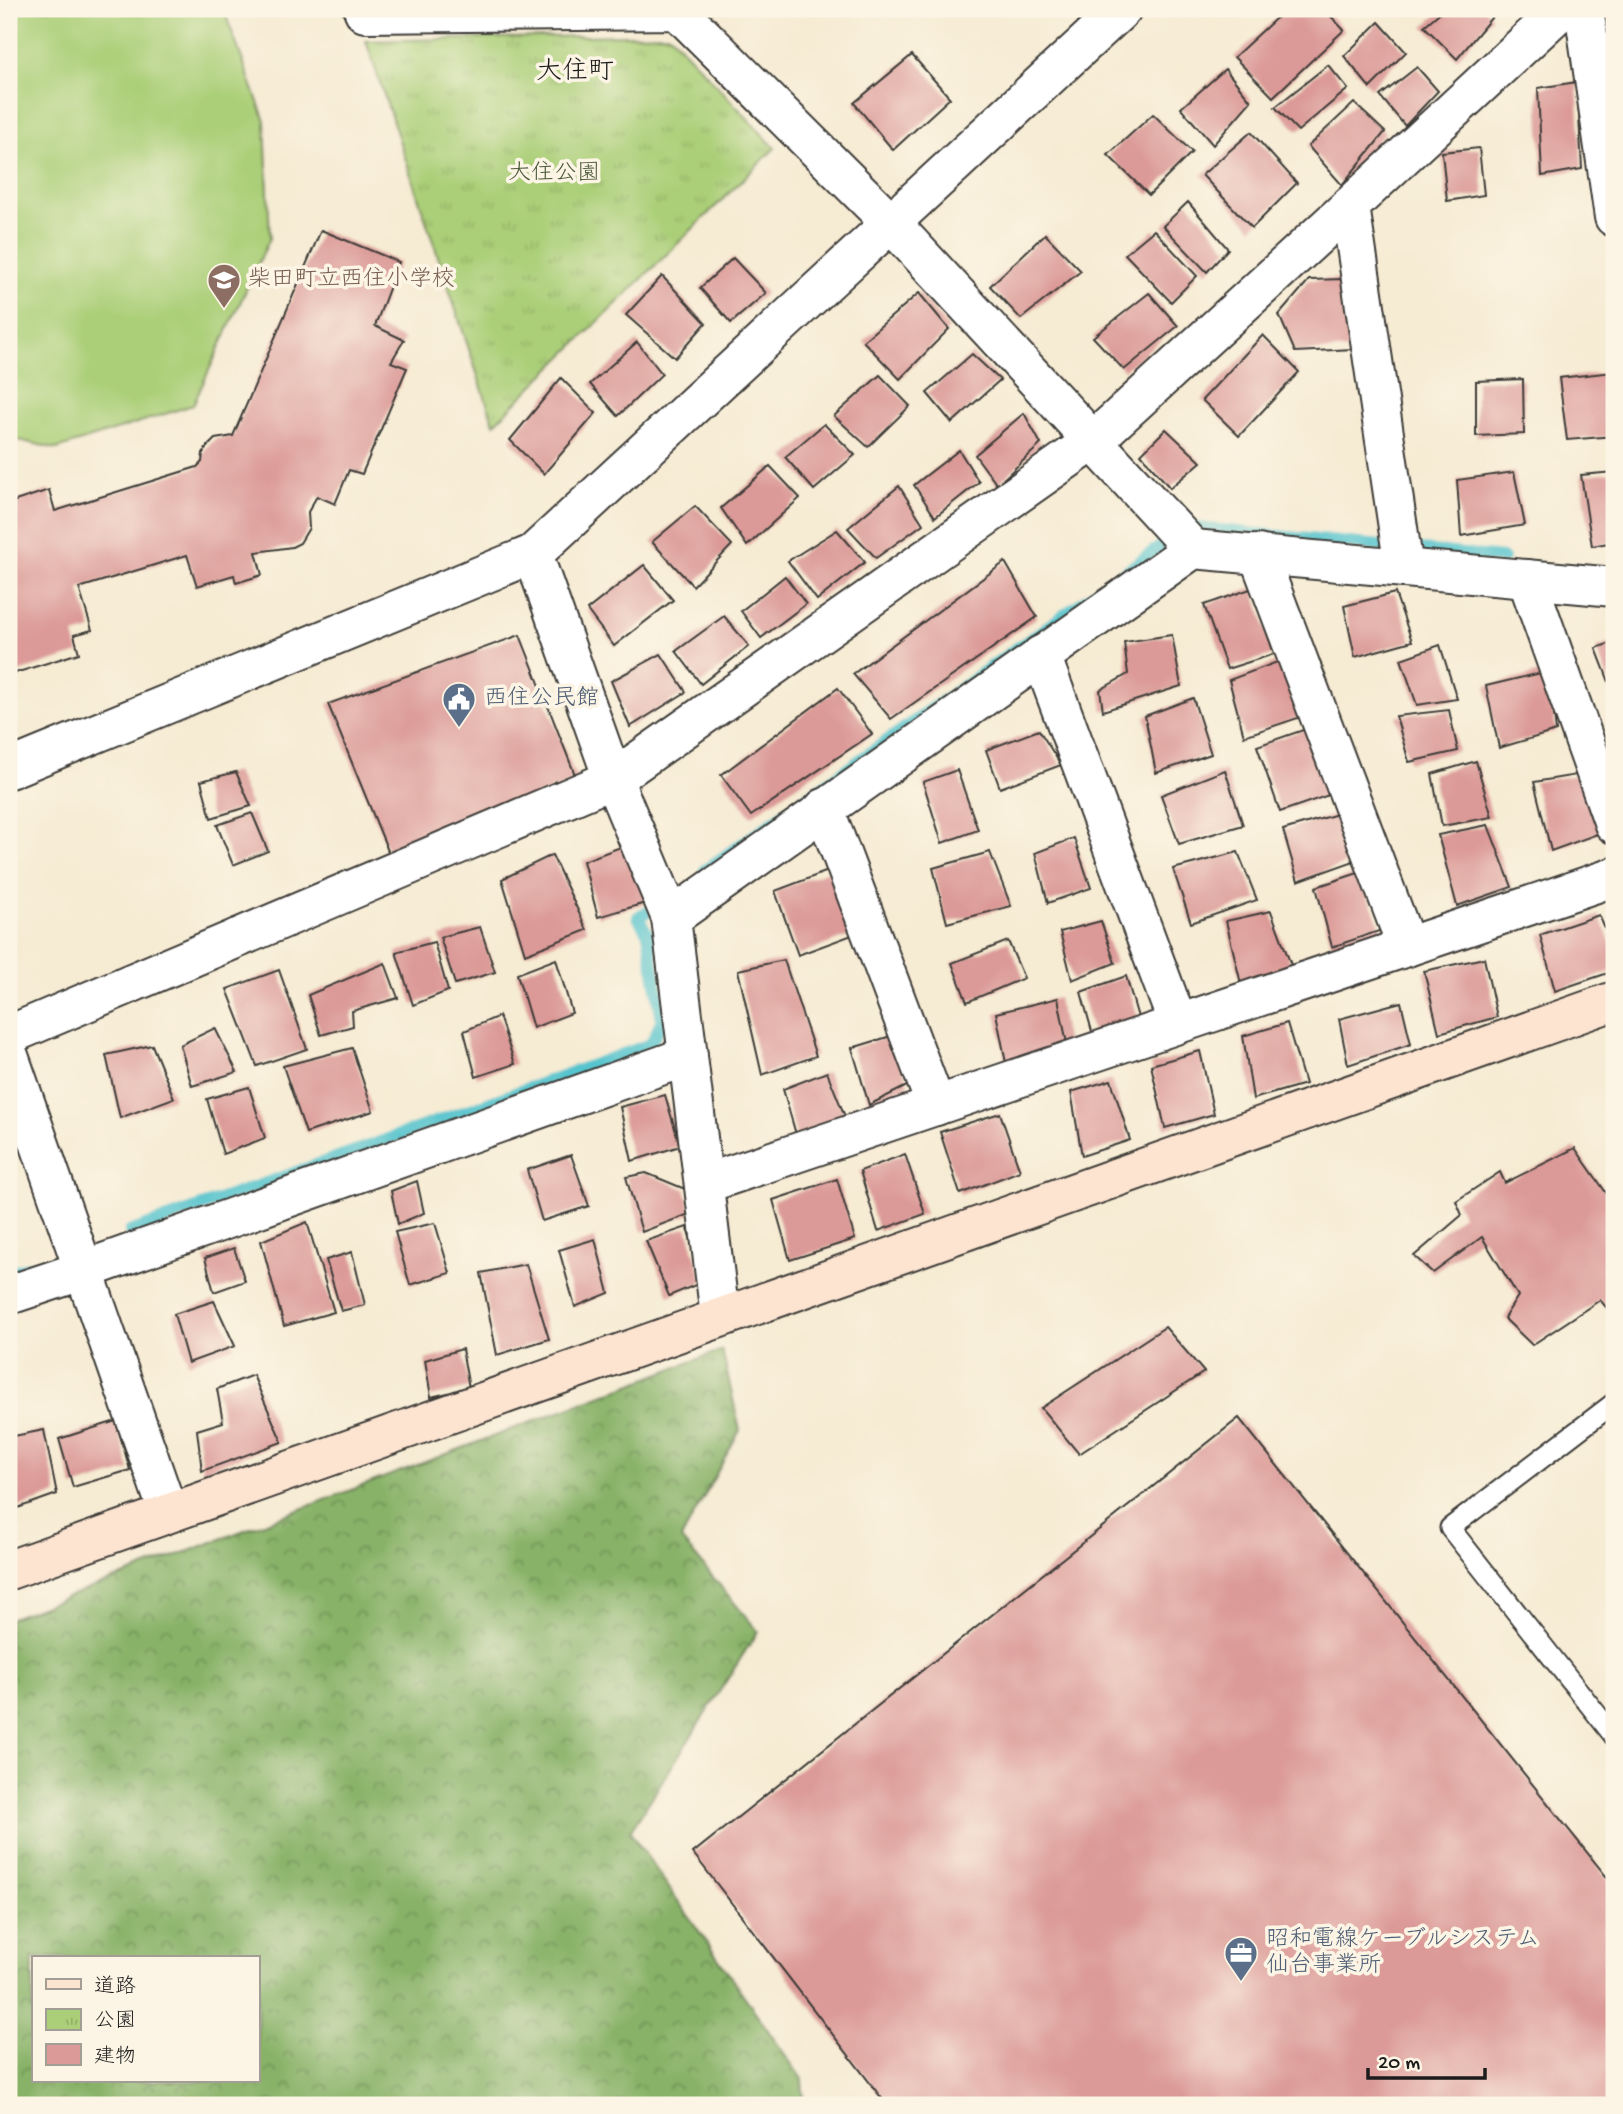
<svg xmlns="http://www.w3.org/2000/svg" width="1623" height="2114" viewBox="0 0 1623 2114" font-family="'Gochi Hand','Klee One',sans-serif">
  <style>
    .forest { fill: url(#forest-crowns); stroke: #526742; stroke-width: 2; fill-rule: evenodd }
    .park { fill: url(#park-tufts); stroke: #64764a; stroke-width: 2 }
    .pitch { fill: #abcf78; stroke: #64764a; stroke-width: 2 }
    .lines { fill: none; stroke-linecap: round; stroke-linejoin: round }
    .stream { stroke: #57c4ce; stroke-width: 12 }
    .building { fill: #db9a97 }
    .lane-casing { stroke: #3d3b37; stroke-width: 23 }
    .street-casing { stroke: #3d3b37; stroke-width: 42 }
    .secondary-casing { stroke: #3d3b37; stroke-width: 42 }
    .lane { stroke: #fff; stroke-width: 19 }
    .street { stroke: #fff; stroke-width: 38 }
    .secondary { stroke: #fde4d1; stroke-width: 38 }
    .labels { text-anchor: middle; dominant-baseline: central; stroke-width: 7; stroke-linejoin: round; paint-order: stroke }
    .park-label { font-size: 23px; fill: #4e5b3c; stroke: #fcf5e5 }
    .education-label { font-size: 23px; fill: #785e54; stroke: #fcf5e5; text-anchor: start }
    .service-label { font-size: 23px; fill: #4e5e75; stroke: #fcf5e5; text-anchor: start }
    .quarter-label { font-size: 26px; fill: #1c1c1c; stroke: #fcf5e5 }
  </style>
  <defs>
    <pattern id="forest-crowns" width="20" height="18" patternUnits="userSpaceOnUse" patternTransform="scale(1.75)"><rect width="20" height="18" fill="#88b268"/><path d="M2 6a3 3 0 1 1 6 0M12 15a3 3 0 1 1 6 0" fill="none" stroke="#6e9055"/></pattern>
    <pattern id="park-tufts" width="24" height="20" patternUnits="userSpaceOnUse" patternTransform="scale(1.75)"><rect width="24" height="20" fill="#abcf78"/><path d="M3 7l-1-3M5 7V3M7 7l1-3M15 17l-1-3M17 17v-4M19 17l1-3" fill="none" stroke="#93b167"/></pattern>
  </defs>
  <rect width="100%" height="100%" fill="#fcf5e5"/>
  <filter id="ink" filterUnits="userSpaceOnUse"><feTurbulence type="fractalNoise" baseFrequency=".0143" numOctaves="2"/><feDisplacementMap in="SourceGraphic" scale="14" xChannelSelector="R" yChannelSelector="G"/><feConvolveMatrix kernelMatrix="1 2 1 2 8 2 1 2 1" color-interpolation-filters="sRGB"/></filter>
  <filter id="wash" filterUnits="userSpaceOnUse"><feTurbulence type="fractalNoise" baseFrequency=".00686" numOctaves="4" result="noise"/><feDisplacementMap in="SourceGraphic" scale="28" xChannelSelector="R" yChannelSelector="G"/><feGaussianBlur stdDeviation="1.57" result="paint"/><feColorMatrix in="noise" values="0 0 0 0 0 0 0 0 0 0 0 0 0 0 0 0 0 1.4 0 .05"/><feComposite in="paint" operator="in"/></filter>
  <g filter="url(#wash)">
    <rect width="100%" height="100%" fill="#f6ebd3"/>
    <path class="forest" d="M722,1350l18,80 -59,109 77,92 -128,201 172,247 2,26h-795v-486zM33,1958h224v123h-224z"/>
    <polygon class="park" points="669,34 775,148 494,424 366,41"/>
    <polygon class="pitch" points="9,9 221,9 225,13 265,121 270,238 193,405 57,449 9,438"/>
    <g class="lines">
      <g class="stream">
        <polyline points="705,870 1188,527 1503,558"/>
        <polyline points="130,1232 651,1044 662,1020 648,934 638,917 647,912"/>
        <polyline points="9,1273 28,1267"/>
      </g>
    </g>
    <g id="blocks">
      <g class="building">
        <polygon points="1286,9 1324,9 1344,30 1273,97 1234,57"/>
        <polygon points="1444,9 1485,9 1492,17 1457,59 1424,26"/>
        <polygon points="1379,22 1406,52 1370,88 1344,56"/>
        <polygon points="912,55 950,98 893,150 854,103"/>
        <polygon points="1328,65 1348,89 1298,131 1275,107"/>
        <polygon points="1417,67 1438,91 1405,126 1380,96"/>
        <polygon points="1225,69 1251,101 1213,145 1181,108"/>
        <polygon points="1577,82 1582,169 1542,176 1538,88"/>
        <polygon points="1354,103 1385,132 1342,185 1308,146"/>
        <polygon points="1153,114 1192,152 1149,195 1108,155"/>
        <polygon points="1251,132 1297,183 1252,228 1202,175"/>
        <polygon points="1479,148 1484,195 1447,201 1442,152"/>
        <polygon points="1188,202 1228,249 1207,272 1163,226"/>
        <polygon points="321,230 399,262 375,326 404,340 391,362 407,368 362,474 349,470 335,504 317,496 308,512 309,528 300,543 292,547 256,552 262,575 236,583 234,575 197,586 187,555 79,588 92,630 74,635 79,653 9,675 9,503 49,490 55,511 197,467 202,462 203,453 208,446 215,439 233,436"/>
        <polygon points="1154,230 1197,276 1171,302 1125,254"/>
        <polygon points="1045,234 1081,271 1021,319 990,286"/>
        <polygon points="733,258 766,293 731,323 700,288"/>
        <polygon points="662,276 706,323 675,358 626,315"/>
        <polygon points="1344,279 1354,349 1295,352 1279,315 1309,280"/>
        <polygon points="919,293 949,329 900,379 863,341"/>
        <polygon points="1149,293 1178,326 1124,370 1093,337"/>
        <polygon points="1263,335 1299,372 1239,436 1202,400"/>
        <polygon points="637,342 662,374 618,416 590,384"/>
        <polygon points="972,354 1000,380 952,423 927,393"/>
        <polygon points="1613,372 1614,436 1567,440 1559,378"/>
        <polygon points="880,375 910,406 868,447 834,416"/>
        <polygon points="561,378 596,413 544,474 510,440"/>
        <polygon points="1523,379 1524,434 1476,436 1476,381"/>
        <polygon points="1024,413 1041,444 997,485 975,455"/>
        <polygon points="824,424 855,455 814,490 785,457"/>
        <polygon points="1166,429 1201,462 1170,488 1141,454"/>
        <polygon points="959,450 979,482 935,517 914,485"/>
        <polygon points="770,466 800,498 747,546 721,508"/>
        <polygon points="1514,472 1525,525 1461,536 1457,480"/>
        <polygon points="1614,472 1614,542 1592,546 1581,475"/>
        <polygon points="899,486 923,524 876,558 848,528"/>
        <polygon points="695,506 732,545 693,586 652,542"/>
        <polygon points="837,530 865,562 817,600 788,561"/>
        <polygon points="1005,562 1037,617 891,719 853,674"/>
        <polygon points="644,565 673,600 614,646 587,610"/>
        <polygon points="785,576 806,604 761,638 741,611"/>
        <polygon points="1253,588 1274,654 1227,669 1204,605"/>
        <polygon points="1395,593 1412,641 1355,657 1344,606"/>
        <polygon points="724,616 749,646 701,684 676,651"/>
        <polygon points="520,635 577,780 390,856 328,704"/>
        <polygon points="1172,635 1181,686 1103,711 1100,690 1128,674 1124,642"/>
        <polygon points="1614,642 1614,686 1611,687 1596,648"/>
        <polygon points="1440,645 1457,699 1417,705 1401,659"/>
        <polygon points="661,654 686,692 630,727 611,681"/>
        <polygon points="1280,661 1301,717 1244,736 1229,680"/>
        <polygon points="1549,671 1556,731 1499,748 1486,686"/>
        <polygon points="838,688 872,734 751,816 721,775"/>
        <polygon points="1193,698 1211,754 1156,773 1145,716"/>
        <polygon points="1449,710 1458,751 1409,762 1396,716"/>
        <polygon points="1306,729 1329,795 1280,812 1257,746"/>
        <polygon points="1039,730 1061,765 1000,788 986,750"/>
        <polygon points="1476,761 1492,817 1442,826 1432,774"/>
        <polygon points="957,770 978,830 942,843 923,782"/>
        <polygon points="1225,770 1243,825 1179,844 1161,795"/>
        <polygon points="236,772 251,806 211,818 201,781"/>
        <polygon points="1582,774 1603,832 1551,851 1534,782"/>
        <polygon points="252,813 268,851 233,865 217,825"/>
        <polygon points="1341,813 1357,860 1298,881 1283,830"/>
        <polygon points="1488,825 1512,887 1457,906 1438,835"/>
        <polygon points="1074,838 1091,888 1048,903 1035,853"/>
        <polygon points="626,845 652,901 598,917 583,861"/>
        <polygon points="990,852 1011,906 947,923 933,868"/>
        <polygon points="1238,852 1257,900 1191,923 1173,869"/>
        <polygon points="552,855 587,930 525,954 502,879"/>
        <polygon points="828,871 855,934 798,955 775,891"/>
        <polygon points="1358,873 1382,930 1332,947 1316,887"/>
        <polygon points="1271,911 1291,965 1241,984 1226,921"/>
        <polygon points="1599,915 1614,950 1614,971 1555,991 1540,935"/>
        <polygon points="1101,921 1115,963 1072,980 1060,932"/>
        <polygon points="480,927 495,972 455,984 440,937"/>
        <polygon points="1008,941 1024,978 967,1002 952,963"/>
        <polygon points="434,942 448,991 413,1005 396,952"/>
        <polygon points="1484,958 1497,1017 1439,1033 1424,971"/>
        <polygon points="556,959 572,1013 533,1028 517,974"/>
        <polygon points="784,960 816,1056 762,1075 738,970"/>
        <polygon points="385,963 398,998 352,1011 353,1026 321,1035 308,995"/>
        <polygon points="279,970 307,1049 257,1066 227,989"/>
        <polygon points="1126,976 1139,1021 1093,1035 1081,992"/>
        <polygon points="1058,998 1067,1044 1006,1063 996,1013"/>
        <polygon points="1401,1002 1411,1044 1348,1065 1339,1019"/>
        <polygon points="499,1016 515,1064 476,1077 464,1031"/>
        <polygon points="1287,1023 1305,1084 1253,1099 1243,1036"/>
        <polygon points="215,1028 237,1072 192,1086 180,1045"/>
        <polygon points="891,1036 909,1085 869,1105 852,1048"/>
        <polygon points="152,1045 174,1098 120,1118 106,1055"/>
        <polygon points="352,1048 373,1111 306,1133 283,1066"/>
        <polygon points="1200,1051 1214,1114 1165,1128 1151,1065"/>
        <polygon points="827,1072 846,1119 797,1138 783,1089"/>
        <polygon points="1111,1080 1130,1140 1082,1156 1071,1092"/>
        <polygon points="249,1087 265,1138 223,1154 207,1099"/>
        <polygon points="665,1095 680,1146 632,1161 620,1107"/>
        <polygon points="1000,1113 1020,1171 960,1194 940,1132"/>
        <polygon points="1575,1148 1614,1204 1614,1300 1606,1307 1600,1300 1532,1345 1504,1318 1518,1296 1482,1237 1433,1273 1414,1256 1462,1215 1456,1201 1500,1172 1505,1183"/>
        <polygon points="905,1154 925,1214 878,1231 860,1171"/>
        <polygon points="571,1155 589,1206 542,1221 527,1170"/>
        <polygon points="646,1173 685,1189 692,1213 642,1232 626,1177"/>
        <polygon points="837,1179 855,1239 790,1260 773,1200"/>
        <polygon points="417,1181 424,1213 398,1224 391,1191"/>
        <polygon points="307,1222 334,1312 284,1326 261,1241"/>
        <polygon points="435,1223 450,1273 410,1285 395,1232"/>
        <polygon points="687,1227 703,1282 669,1296 646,1241"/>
        <polygon points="595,1239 609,1293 575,1307 559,1250"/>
        <polygon points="234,1248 245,1281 214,1292 205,1258"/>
        <polygon points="352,1252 365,1305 341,1311 326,1260"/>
        <polygon points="526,1264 549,1339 497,1355 481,1273"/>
        <polygon points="214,1301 235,1346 188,1363 174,1314"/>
        <polygon points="1165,1327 1204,1372 1079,1454 1041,1408"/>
        <polygon points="462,1349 469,1388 431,1397 425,1360"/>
        <polygon points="253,1375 282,1442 202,1471 197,1430 223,1422 217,1389"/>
        <polygon points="1239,1418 1614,1886 1614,2105 887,2105 693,1853"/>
        <polygon points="116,1421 130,1470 73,1487 59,1439"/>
        <polygon points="44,1430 57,1494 15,1509 9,1483 9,1437"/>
      </g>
    </g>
  </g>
  <g filter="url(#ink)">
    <use href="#blocks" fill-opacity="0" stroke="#3d3b37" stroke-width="2"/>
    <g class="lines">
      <defs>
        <polyline id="lane" points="1614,1403 1450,1528 1614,1736"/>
        <g id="street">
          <polyline points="363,9 365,13 677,10 890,222 1193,549"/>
          <polyline points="1584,9 1614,217"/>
          <polyline points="1350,206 1404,568"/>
          <polyline points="533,554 613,779 671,918 720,1317"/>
          <polyline points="1258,554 1407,947"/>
          <polyline points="1527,579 1614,824"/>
          <polyline points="1041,655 1178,1024"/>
          <polyline points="9,769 533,554 1122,9"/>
          <polyline points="824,808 936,1106"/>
          <polyline points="671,918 1193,549 1614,587"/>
          <polyline points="9,1035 613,779 1093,441 1350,206 1562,9"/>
          <polyline points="9,1056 168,1512"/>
          <polyline points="704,1184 1614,877"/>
          <polyline points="9,1295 84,1270 688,1056"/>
        </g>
        <polyline id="secondary" points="9,1570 1614,1001"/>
      </defs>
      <use href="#lane" class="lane-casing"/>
      <use href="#street" class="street-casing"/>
      <use href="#secondary" class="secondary-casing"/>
      <use href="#lane" class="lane"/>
      <use href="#street" class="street"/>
      <use href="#secondary" class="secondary"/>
    </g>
  </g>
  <defs>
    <symbol id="school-pin" viewBox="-11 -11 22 30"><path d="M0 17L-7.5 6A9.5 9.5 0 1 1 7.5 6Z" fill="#8d6e63" stroke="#fcf5e5"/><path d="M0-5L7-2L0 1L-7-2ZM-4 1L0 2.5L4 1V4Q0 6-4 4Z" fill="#fff"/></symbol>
    <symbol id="civic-pin" viewBox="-11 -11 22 30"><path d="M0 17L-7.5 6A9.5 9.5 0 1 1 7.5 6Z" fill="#5c6f8a" stroke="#fcf5e5"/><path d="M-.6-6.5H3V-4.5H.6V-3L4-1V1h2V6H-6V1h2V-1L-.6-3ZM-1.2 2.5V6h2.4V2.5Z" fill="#fff"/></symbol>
    <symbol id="office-pin" viewBox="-11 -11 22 30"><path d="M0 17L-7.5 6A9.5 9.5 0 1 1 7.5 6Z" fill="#5c6f8a" stroke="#fcf5e5"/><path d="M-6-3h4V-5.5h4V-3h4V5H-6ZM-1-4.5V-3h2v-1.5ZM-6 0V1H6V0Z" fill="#fff"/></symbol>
  </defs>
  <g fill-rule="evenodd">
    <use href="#school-pin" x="205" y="261" width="38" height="52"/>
    <use href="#civic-pin" x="440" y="680" width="38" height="52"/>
    <use href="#office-pin" x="1222" y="1934" width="38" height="52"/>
  </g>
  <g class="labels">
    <g class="park-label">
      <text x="554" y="174">大住公園</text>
    </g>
    <g class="education-label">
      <text x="248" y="280">柴田町立西住小学校</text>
    </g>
    <g class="service-label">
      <text x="484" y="699">西住公民館</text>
      <text x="1266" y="1940">昭和電線ケーブルシステム<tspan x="1266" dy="26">仙台事業所</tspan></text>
    </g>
    <g class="quarter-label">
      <text x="575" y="73">大住町</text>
    </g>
  </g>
  <rect width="1623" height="2114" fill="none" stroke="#fcf5e5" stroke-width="35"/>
  <rect x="32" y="1956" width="228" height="126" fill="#fcf5e5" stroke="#a29e95" stroke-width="2"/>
  <rect x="46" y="1979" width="35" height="10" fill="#fde4d1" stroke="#a29e95" stroke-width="2"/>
  <text x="94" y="1992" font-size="21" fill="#1c1c1c">道路</text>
  <rect x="46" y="2009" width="35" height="21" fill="url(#park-tufts)" stroke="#a29e95" stroke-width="2"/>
  <text x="94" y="2026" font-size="21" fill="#1c1c1c">公園</text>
  <rect x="46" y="2044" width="35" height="21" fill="#db9a97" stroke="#a29e95" stroke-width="2"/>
  <text x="94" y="2062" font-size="21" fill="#1c1c1c">建物</text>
  <path d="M1368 2068v10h117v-10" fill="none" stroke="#1c1c1c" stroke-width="3.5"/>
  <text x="1378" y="2068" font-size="21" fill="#1c1c1c" stroke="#fcf5e5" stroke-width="5" paint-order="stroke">20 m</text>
</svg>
